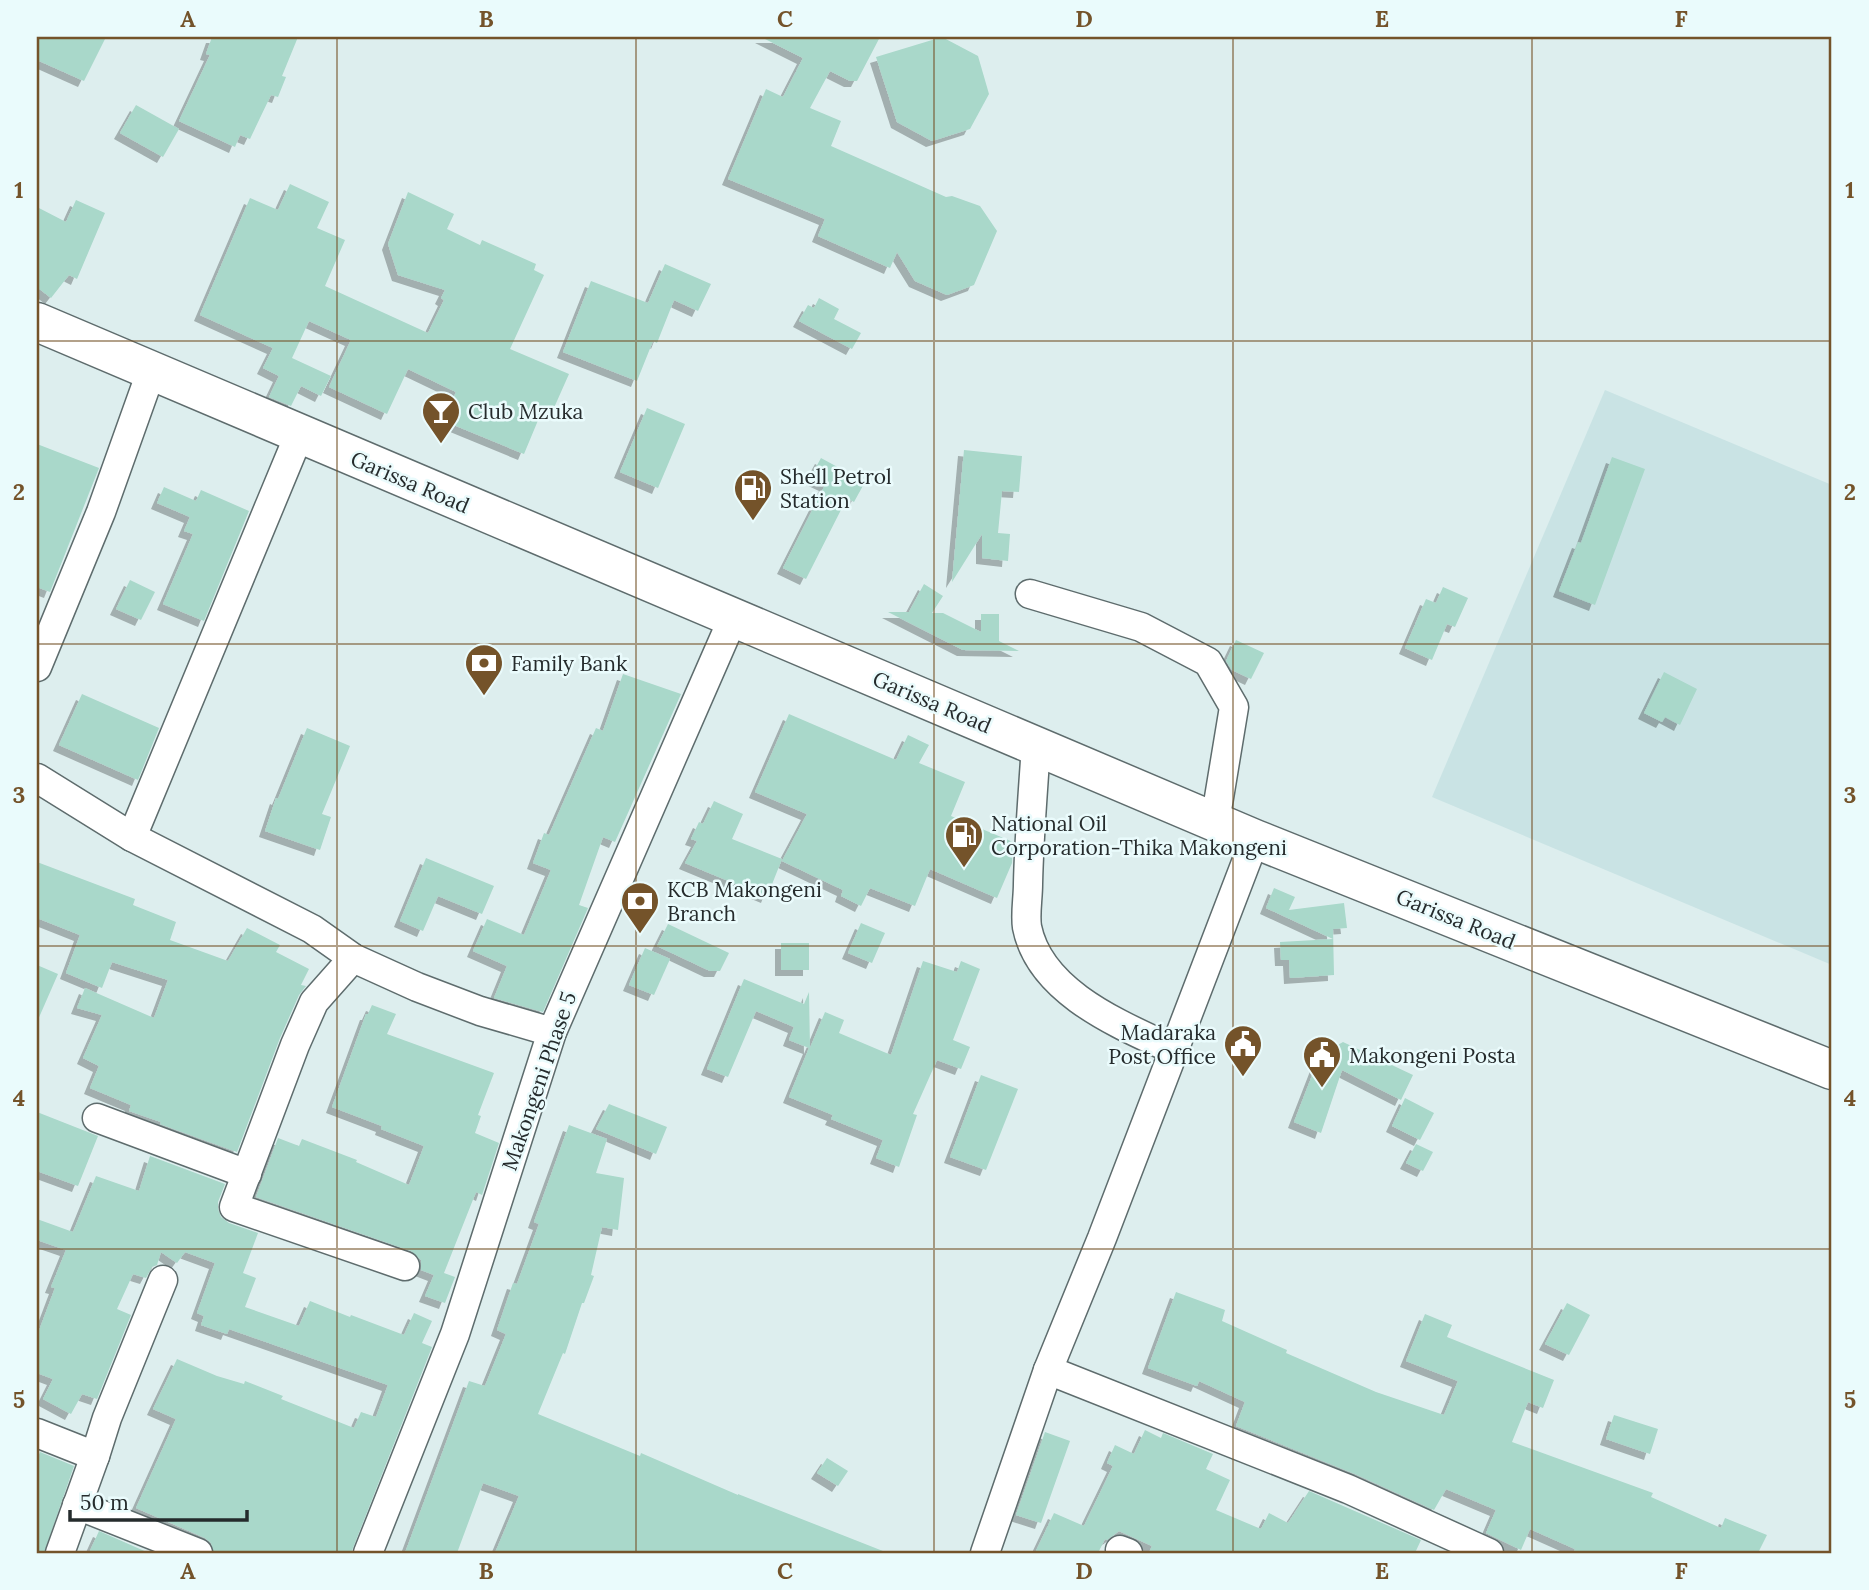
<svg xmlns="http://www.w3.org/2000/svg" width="1869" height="1590" viewBox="0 0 1869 1590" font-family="Lora,serif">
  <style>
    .built { fill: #c9e3e4 }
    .building { fill: #a9d8ca; filter: url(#shadow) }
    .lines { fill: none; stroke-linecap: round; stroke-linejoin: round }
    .minor-casing { stroke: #5e6c6d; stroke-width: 31 }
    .trunk-casing { stroke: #5e6c6d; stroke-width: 41 }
    .minor { stroke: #fff; stroke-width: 28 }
    .trunk { stroke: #fff; stroke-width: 38 }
    .grid { fill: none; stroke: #74532a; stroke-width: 2; stroke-opacity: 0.55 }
    .labels { text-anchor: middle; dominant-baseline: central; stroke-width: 5; stroke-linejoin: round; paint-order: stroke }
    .poi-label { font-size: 21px; fill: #252b2c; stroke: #eafbfc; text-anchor: start }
    .street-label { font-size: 21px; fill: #252b2c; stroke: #eafbfc }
    .neatline { fill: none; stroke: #74532a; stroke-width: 2.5 }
    .grid-label { font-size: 23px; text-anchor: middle; font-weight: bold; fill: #74532a }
  </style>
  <defs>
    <filter id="shadow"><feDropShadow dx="-6" dy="6" stdDeviation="0" flood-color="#0004"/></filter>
  </defs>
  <rect width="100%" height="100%" fill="#dee"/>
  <polygon class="built" points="1605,390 1832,485 1832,965 1432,797"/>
  <g class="building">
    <polygon points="37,37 106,37 84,81 37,60"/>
    <polygon points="212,37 298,37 282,76 286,77 278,97 271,95 250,139 240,135 235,147 179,121 210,55 206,54"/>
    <polygon points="761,37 880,37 857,81 850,81 830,71 810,108 841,121 831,146 946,197 952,196 980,206 997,231 974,285 947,295 915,281 897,252 890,268 818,236 825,219 728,179 766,89 783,97 803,58"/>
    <polygon points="942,37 978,56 989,94 970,129 932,141 897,122 876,57"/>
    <polygon points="136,105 179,129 163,157 120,133"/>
    <polygon points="290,184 329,202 317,228 345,240 325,286 428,333 444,300 441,298 445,290 398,275 388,244 408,192 454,214 447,229 480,245 482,240 536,264 534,270 544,275 510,349 569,374 553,410 544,406 524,454 444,421 456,392 408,369 387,414 329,387 351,340 309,321 292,358 331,376 321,396 301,386 291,406 269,397 279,376 263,368 273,348 200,315 250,198 278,210"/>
    <polygon points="76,200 105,213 77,279 69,275 51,298 37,287 37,207 66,222"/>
    <polygon points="665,264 711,284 698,311 674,300 657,343 653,341 637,381 563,352 591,281 648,303"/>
    <polygon points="819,298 839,309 834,319 861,333 852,349 799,321 808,305 814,308"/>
    <polygon points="647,408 685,424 658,488 620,472"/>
    <polygon points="37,444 99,468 50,592 37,587"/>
    <polygon points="964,450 1022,456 1019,492 1002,491 998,533 1010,534 1008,561 982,558 982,534 952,582"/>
    <polygon points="1612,457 1645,469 1595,605 1559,591 1578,542 1581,543"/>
    <polygon points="821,458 865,482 854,502 847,498 806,579 783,568 825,485 810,478"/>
    <polygon points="164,487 196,501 201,490 249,511 204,621 163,604 193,534 184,531 190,517 157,503"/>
    <polygon points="130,580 155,592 141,620 116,609"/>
    <polygon points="924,584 943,596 932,613 943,613 981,632 981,614 999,614 999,641 1019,651 963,650 888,612 909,612"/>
    <polygon points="1443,587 1468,598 1455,627 1447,624 1432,660 1405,648 1426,599 1436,603"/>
    <polygon points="1236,640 1264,653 1251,679 1232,670 1226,661"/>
    <polygon points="1664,672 1697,689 1680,725 1665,717 1662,722 1644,713"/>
    <polygon points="623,674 681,694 615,842 603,837 579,905 588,908 543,1012 494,998 507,966 473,951 487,919 524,935 551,870 533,863 544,833 549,835 596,728 603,731"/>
    <polygon points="82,694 159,728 138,780 59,745"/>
    <polygon points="789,714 896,760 908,735 929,745 919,763 965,782 951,816 1013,842 1012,863 997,898 930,869 915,906 870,888 861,906 841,896 843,890 782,861 807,814 755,792"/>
    <polygon points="307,728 350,746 322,814 331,817 320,850 265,831 276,798 278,799"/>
    <polygon points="714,801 743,814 732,839 782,859 767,897 685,863 697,841 691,839 699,822 703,824"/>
    <polygon points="426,858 494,886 482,914 438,896 423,931 400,921"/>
    <polygon points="37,862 135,899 133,905 176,922 170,940 228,961 247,928 280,945 276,952 309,969 301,985 306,986 299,995 280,1038 237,1152 160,1124 161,1122 129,1111 131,1105 90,1088 99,1066 83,1058 102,1015 77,1008 85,988 154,1018 168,980 112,962 102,988 66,973 80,935 37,918"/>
    <polygon points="1274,888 1295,897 1289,910 1344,903 1347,928 1333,929 1334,975 1290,978 1289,960 1281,960 1280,942 1333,939 1266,908"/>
    <polygon points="861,923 885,933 872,963 848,953"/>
    <polygon points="668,924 729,953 720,971 710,971 657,946"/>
    <rect x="781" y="943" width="28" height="27"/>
    <polygon points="645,948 670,959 654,995 629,985"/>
    <polygon points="923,961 957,972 961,961 980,969 953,1040 970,1047 961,1069 937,1060 913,1114 917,1115 899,1167 876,1158 883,1140 831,1119 833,1115 789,1097 809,1048 789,1040 794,1027 756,1011 728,1077 707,1069 744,979 804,1004 809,992 810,1048 825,1012 844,1020 839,1033 891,1055"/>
    <polygon points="37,965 58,974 37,1022"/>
    <polygon points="372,1005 396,1014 387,1034 494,1073 478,1115 481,1116 475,1133 499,1143 483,1192 482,1195 476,1192 444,1273 455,1277 445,1303 425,1296 434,1275 421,1270 421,1260 411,1251 256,1197 278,1138 299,1146 302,1139 357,1160 356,1162 409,1185 424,1146 381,1129 382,1126 332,1107 366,1014 368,1014"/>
    <polygon points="1343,1042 1413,1075 1401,1100 1342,1070 1321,1133 1294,1122 1320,1055"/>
    <polygon points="981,1075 1018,1089 986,1170 950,1157"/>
    <polygon points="1405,1098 1434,1113 1420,1140 1392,1126"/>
    <polygon points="609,1104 667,1127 656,1154 596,1129"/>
    <polygon points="37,1112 98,1136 78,1186 37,1171"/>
    <polygon points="569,1125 607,1139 596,1173 624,1178 618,1230 602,1227 591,1275 594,1276 584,1303 582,1303 565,1354 563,1353 538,1414 640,1456 641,1453 738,1495 738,1494 888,1553 495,1553 519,1496 483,1483 457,1553 405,1553 469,1381 485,1386 506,1334 497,1330 513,1283 517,1284 539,1224 534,1222"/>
    <polygon points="1416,1144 1433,1152 1423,1171 1406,1163"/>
    <polygon points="150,1156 225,1184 218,1202 218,1209 221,1217 229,1223 258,1233 243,1273 256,1278 245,1307 299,1326 310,1301 350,1317 351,1315 404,1335 414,1313 432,1321 422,1343 432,1347 351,1553 214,1553 211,1543 205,1538 136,1508 176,1419 153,1409 177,1359 217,1376 244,1384 245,1381 283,1396 281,1399 354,1428 361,1412 376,1417 388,1385 229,1329 227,1334 201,1325 204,1316 197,1313 215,1263 185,1252 177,1263 161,1252 157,1265 152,1267 146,1278 133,1274 117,1309 131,1315 97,1399 82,1394 71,1414 43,1399 53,1379 37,1373 37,1336 55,1288 51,1287 66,1250 37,1240 37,1219 73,1232 96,1176 139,1191"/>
    <polygon points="1176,1292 1225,1310 1222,1321 1287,1350 1286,1353 1376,1392 1444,1415 1458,1381 1406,1361 1425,1314 1452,1325 1447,1337 1554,1380 1543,1408 1528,1402 1512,1442 1653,1493 1651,1497 1721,1528 1725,1518 1767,1535 1758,1553 1574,1553 1575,1549 1530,1529 1521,1550 1486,1533 1496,1510 1446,1489 1434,1510 1355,1474 1236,1426 1245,1402 1199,1381 1197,1386 1148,1368"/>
    <polygon points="1567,1303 1590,1315 1569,1355 1545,1344"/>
    <polygon points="1614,1415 1658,1429 1650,1454 1606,1439"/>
    <polygon points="1145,1430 1161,1438 1163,1433 1213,1454 1206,1469 1230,1480 1216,1510 1261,1529 1269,1513 1288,1523 1309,1491 1421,1540 1415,1553 1149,1553 1152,1546 1119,1531 1107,1540 1105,1539 1098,1553 1035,1553 1054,1513 1084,1526 1113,1466 1107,1463 1115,1445 1134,1454"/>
    <polygon points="1045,1432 1070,1441 1041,1523 1016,1515"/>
    <polygon points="40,1452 74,1466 44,1553 37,1553 37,1460"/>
    <polygon points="827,1458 848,1471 838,1486 817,1473"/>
    <polygon points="99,1531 149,1553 154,1553 89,1553"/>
  </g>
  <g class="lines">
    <defs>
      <g id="minor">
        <polyline points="1030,594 1141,627 1208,662 1234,707 1215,822"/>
        <polyline points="37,667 101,512 151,372"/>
        <path d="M1036,745c-3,47 -7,93 -8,139 0,14 -3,30 -1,43 13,66 94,98 147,123"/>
        <polyline points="37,778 132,837 312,929 353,958 417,987 480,1011 552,1032"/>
        <polyline points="132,837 299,435"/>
        <polyline points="353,958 314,1002 295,1045 234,1207 405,1266"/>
        <polyline points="97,1118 247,1174"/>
        <polyline points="1048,1370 1348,1489 1489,1553"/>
        <polyline points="37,1433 95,1456 60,1553"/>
        <polyline points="95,1456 107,1418 163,1280"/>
        <polyline points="77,1505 198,1553"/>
        <polyline points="1120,1550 1128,1553"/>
        <polyline points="368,1553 455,1334 552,1032 733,618"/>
        <polyline points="985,1553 1048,1370 1102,1238 1255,839"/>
      </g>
      <polyline id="trunk" points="37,322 1255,839 1832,1070"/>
    </defs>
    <use href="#minor" class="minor-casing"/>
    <use href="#trunk" class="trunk-casing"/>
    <use href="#minor" class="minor"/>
    <use href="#trunk" class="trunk"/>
  </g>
  <path class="grid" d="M337,37v1516M636,37v1516M934,37v1516M1233,37v1516M1532,37v1516M37,341h1795M37,644h1795M37,946h1795M37,1249h1795"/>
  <defs>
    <symbol id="bar-pin" viewBox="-11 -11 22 30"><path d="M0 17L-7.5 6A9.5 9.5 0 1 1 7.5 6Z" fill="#74532a" stroke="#eafbfc"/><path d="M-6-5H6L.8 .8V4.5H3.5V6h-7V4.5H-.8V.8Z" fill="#fff"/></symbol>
    <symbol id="fuel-pin" viewBox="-11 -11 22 30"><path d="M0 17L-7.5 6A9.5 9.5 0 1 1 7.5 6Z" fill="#74532a" stroke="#eafbfc"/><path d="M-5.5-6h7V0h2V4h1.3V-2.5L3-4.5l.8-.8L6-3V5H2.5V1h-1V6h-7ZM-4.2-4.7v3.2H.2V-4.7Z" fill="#fff"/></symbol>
    <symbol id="bank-pin" viewBox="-11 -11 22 30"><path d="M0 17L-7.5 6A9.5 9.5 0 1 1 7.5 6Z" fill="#74532a" stroke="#eafbfc"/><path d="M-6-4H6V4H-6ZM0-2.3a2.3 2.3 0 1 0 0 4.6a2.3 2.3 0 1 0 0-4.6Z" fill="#fff"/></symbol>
    <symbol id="civic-pin" viewBox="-11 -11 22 30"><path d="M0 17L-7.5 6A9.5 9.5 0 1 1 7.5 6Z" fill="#74532a" stroke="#eafbfc"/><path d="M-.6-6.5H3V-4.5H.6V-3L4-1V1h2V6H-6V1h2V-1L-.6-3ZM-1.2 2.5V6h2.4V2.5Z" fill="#fff"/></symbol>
  </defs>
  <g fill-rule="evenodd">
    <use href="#bar-pin" x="419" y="389" width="44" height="60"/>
    <use href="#fuel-pin" x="731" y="466" width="44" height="60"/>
    <use href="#bank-pin" x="462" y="641" width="44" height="60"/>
    <use href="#fuel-pin" x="942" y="813" width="44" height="60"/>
    <use href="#bank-pin" x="618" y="879" width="44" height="60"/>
    <use href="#civic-pin" x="1221" y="1022" width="44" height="60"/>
    <use href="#civic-pin" x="1300" y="1033" width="44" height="60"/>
  </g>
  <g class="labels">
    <g class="poi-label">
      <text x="468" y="411">Club Mzuka</text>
      <text x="780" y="476">Shell Petrol<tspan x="780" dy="24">Station</tspan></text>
      <text x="511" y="663">Family Bank</text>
      <text x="991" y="823">National Oil<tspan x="991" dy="24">Corporation-Thika Makongeni</tspan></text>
      <text x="667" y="889">KCB Makongeni<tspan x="667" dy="24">Branch</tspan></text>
      <text x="1216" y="1032" text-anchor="end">Madaraka<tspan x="1216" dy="24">Post Office</tspan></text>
      <text x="1349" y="1055">Makongeni Posta</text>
    </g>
    <g class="street-label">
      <text transform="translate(410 482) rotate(23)">Garissa Road</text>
      <text transform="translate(932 702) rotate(23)">Garissa Road</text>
      <text transform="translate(1456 919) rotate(22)">Garissa Road</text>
      <text transform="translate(539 1081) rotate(-71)">Makongeni Phase 5</text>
    </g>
  </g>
  <rect width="1869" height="1590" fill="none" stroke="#eafbfc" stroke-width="77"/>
  <path d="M70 1510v10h177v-10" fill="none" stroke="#252b2c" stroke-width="3.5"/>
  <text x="80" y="1510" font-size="21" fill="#252b2c" stroke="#eafbfc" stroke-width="5" paint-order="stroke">50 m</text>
  <rect x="38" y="38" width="1792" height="1514" class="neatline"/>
  <g class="grid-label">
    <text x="188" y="27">A</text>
    <text x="486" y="27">B</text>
    <text x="785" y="27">C</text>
    <text x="1084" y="27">D</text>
    <text x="1382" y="27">E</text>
    <text x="1681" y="27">F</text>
    <text x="19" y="198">1</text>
    <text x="1850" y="198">1</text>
    <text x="19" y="500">2</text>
    <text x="1850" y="500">2</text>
    <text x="19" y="803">3</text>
    <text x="1850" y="803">3</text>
    <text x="19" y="1106">4</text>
    <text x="1850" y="1106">4</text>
    <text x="19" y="1408">5</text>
    <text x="1850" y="1408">5</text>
    <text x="188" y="1579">A</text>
    <text x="486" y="1579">B</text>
    <text x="785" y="1579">C</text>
    <text x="1084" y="1579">D</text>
    <text x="1382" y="1579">E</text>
    <text x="1681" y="1579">F</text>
  </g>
</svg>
